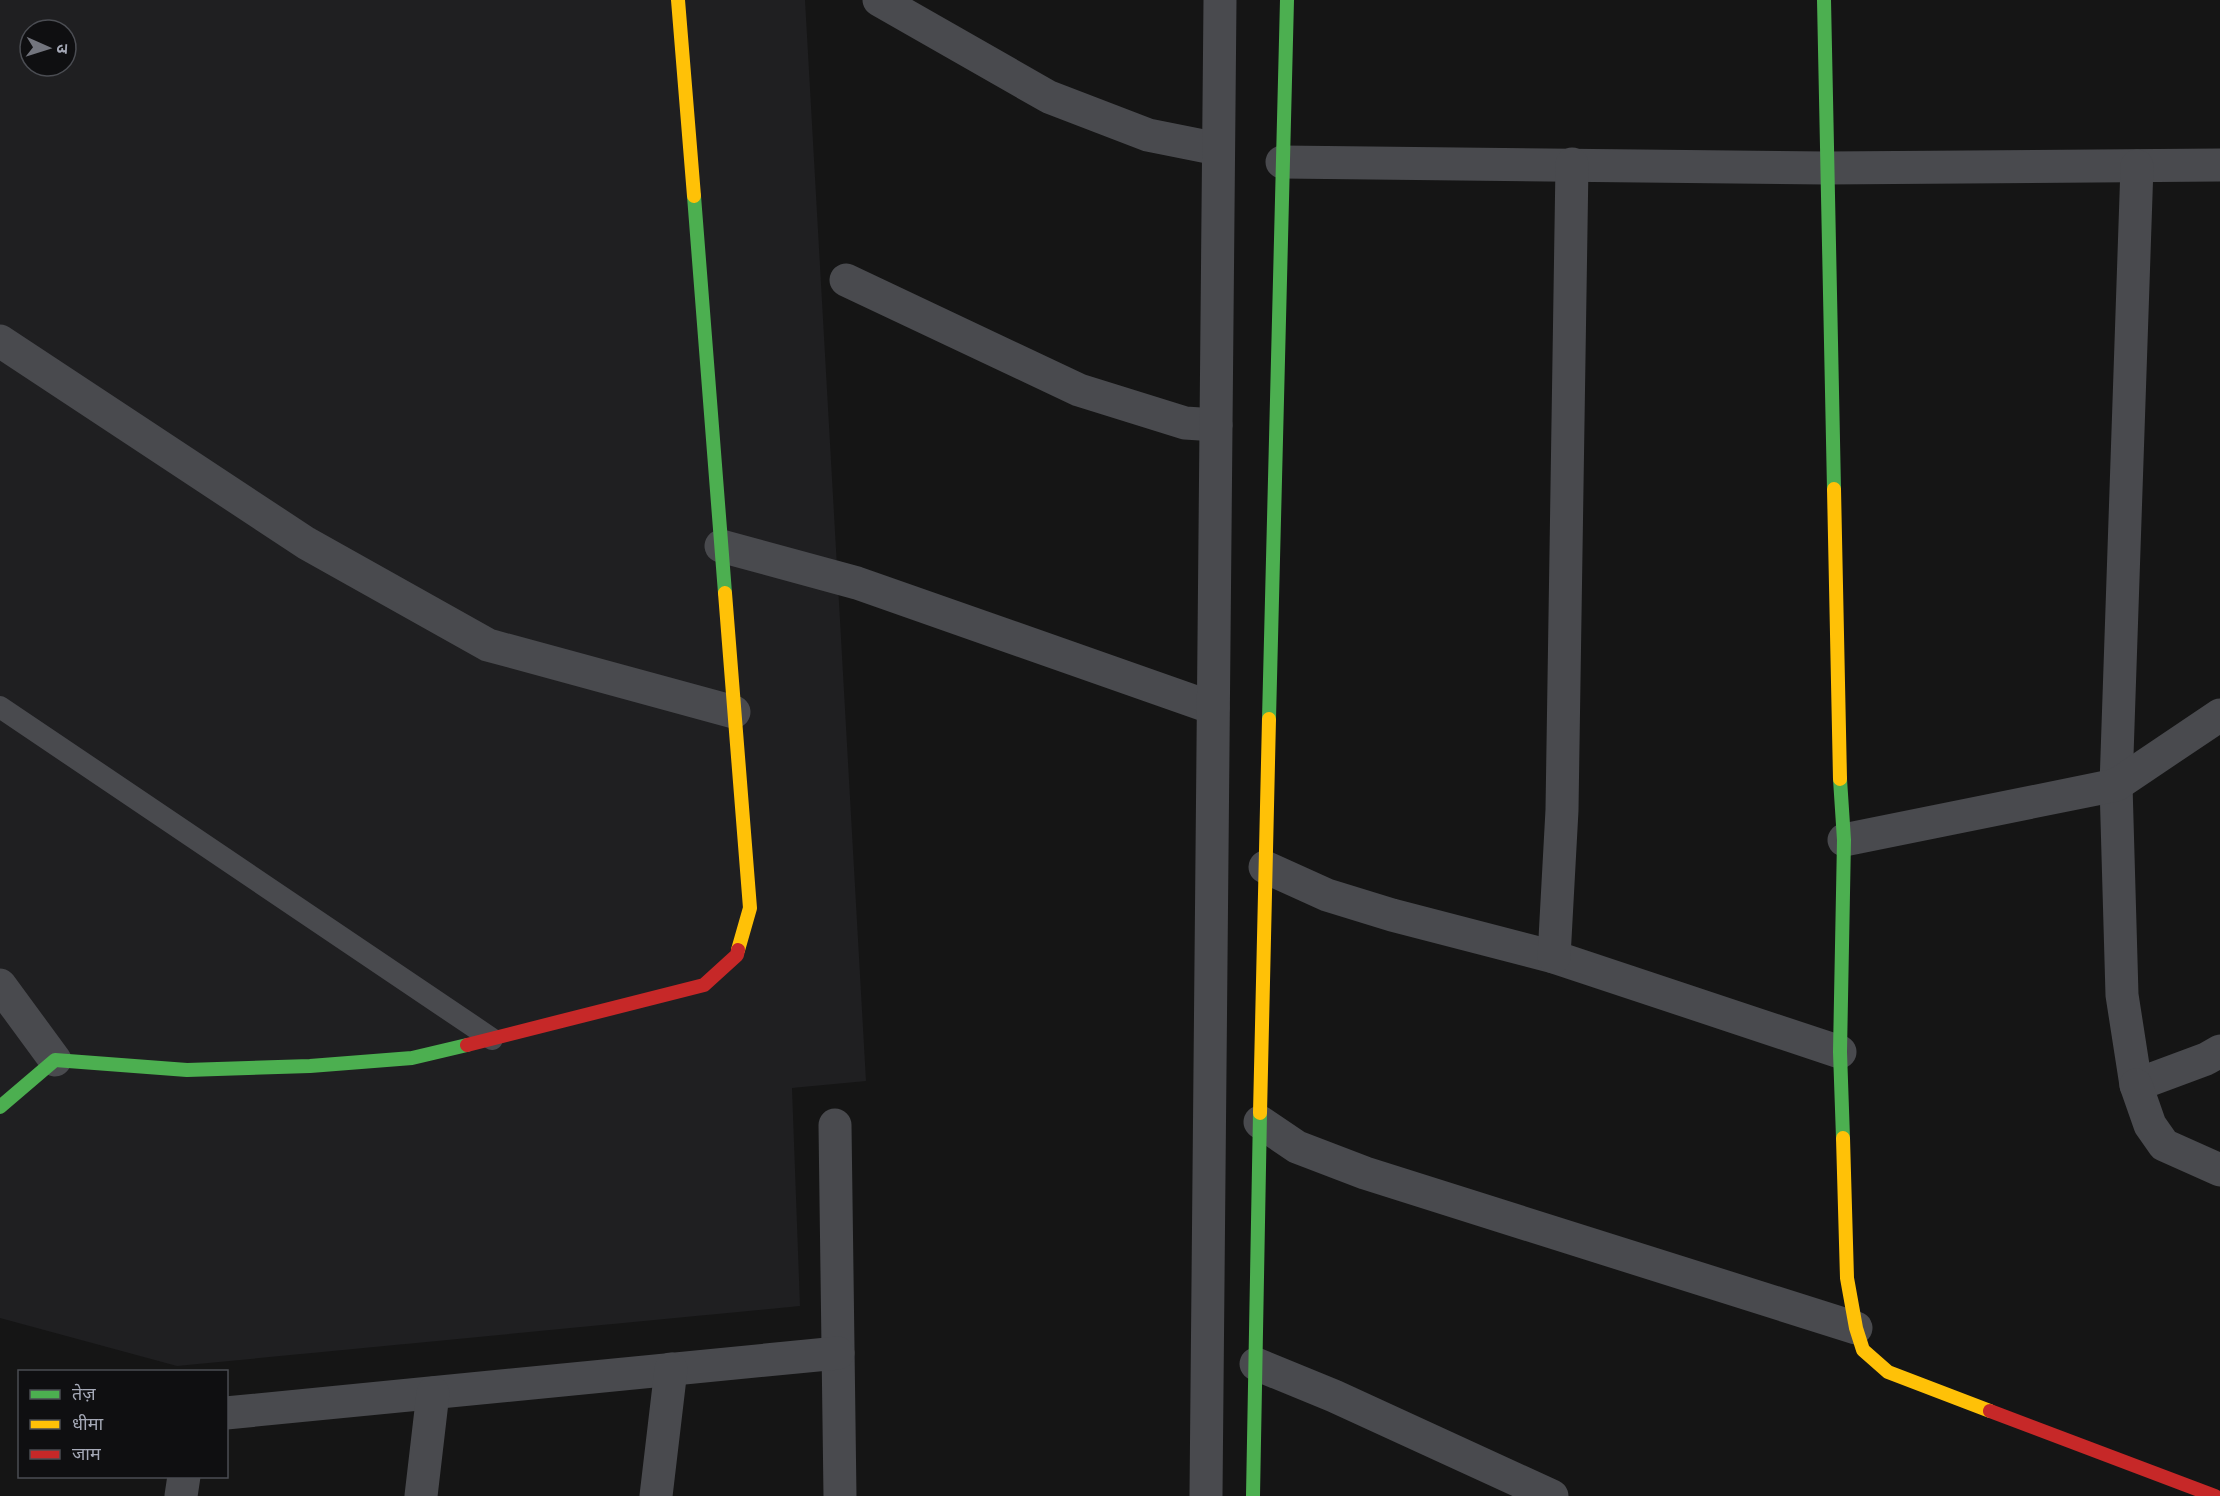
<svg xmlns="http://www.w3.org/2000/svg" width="2220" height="1496" viewBox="0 0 2220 1496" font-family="'PT Sans','Noto Sans Devanagari',sans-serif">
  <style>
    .built { fill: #1f1f21; fill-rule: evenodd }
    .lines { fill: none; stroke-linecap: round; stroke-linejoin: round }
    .lane { stroke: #494a4e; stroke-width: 22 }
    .street { stroke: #494a4e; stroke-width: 33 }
    .fast { stroke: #4caf50; stroke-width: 14 }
    .slow { stroke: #ffc107; stroke-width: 14 }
    .jam { stroke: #c62828; stroke-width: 14 }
  </style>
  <rect width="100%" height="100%" fill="#151515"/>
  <path class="built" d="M0,0h805l61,1081 -74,7 8,218 -623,60 -177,-48zM30,30h36v36h-36z"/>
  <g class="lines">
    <polyline class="lane" points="0,707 492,1039"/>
    <g class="street">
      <polyline points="879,0 1049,97 1148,135 1218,149"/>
      <polyline points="1282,162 1826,168 2220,165"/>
      <polyline points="2137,166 2116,785 2122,995 2136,1085 2206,1059 2220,1051"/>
      <polyline points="846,280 1079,390 1185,423 1216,425"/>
      <polyline points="0,341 306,543 488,645 734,712"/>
      <polyline points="721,546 857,583 1213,708"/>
      <polyline points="1844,840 2116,785 2220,715"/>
      <polyline points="1265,867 1327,895 1392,915 1554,957 1840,1052"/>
      <polyline points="1554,957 1562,810 1572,164"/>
      <polyline points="0,985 55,1060"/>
      <polyline points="2136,1085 2150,1125 2164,1145 2220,1170"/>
      <polyline points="1260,1122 1297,1147 1365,1173 1856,1328"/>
      <polyline points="835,1125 840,1496"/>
      <polyline points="1256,1364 1334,1396 1552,1496"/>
      <polyline points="226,1413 838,1353"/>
      <polyline points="181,1496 184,1476"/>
      <polyline points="421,1496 433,1393"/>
      <polyline points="656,1496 671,1369"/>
      <polyline points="1206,1496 1220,0"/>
    </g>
    <g class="fast">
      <polyline points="1824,0 1834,489"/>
      <polyline points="694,196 725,593"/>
      <polyline points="1269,719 1287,0"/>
      <polyline points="1840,779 1844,840 1840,1052 1843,1138"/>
      <polyline points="0,1107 55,1060 187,1070 310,1066 412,1058 467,1045"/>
      <polyline points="1253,1496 1260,1113"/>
    </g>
    <g class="slow">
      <polyline points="678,0 694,196"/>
      <polyline points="1834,489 1840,779"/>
      <polyline points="725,593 750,908 738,950"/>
      <polyline points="1260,1113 1269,719"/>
      <polyline points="1843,1138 1847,1278 1856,1328 1863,1350 1888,1372 1990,1411"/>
    </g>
    <g class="jam">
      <polyline points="467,1045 704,985 737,955 738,950"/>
      <polyline points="1990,1411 2215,1496"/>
    </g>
  </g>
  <rect x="18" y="1370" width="210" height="108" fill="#0f0f11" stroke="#4b4d53" stroke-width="1.5"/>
  <rect x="30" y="1390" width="30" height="9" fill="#4caf50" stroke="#4b4d53" stroke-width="1.5"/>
  <text x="72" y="1400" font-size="18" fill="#a5a9b7">तेज़</text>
  <rect x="30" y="1420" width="30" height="9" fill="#ffc107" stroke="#4b4d53" stroke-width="1.5"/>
  <text x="72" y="1430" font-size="18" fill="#a5a9b7">धीमा</text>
  <rect x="30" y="1450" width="30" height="9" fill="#c62828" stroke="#4b4d53" stroke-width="1.5"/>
  <text x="72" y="1460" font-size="18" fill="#a5a9b7">जाम</text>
  <g transform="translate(48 48) rotate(93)"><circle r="28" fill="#0f0f11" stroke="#4b4d53" stroke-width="1.5"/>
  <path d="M0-4.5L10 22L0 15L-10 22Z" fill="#73757e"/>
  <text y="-9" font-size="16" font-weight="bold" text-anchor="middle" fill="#a5a9b7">उ</text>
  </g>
</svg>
